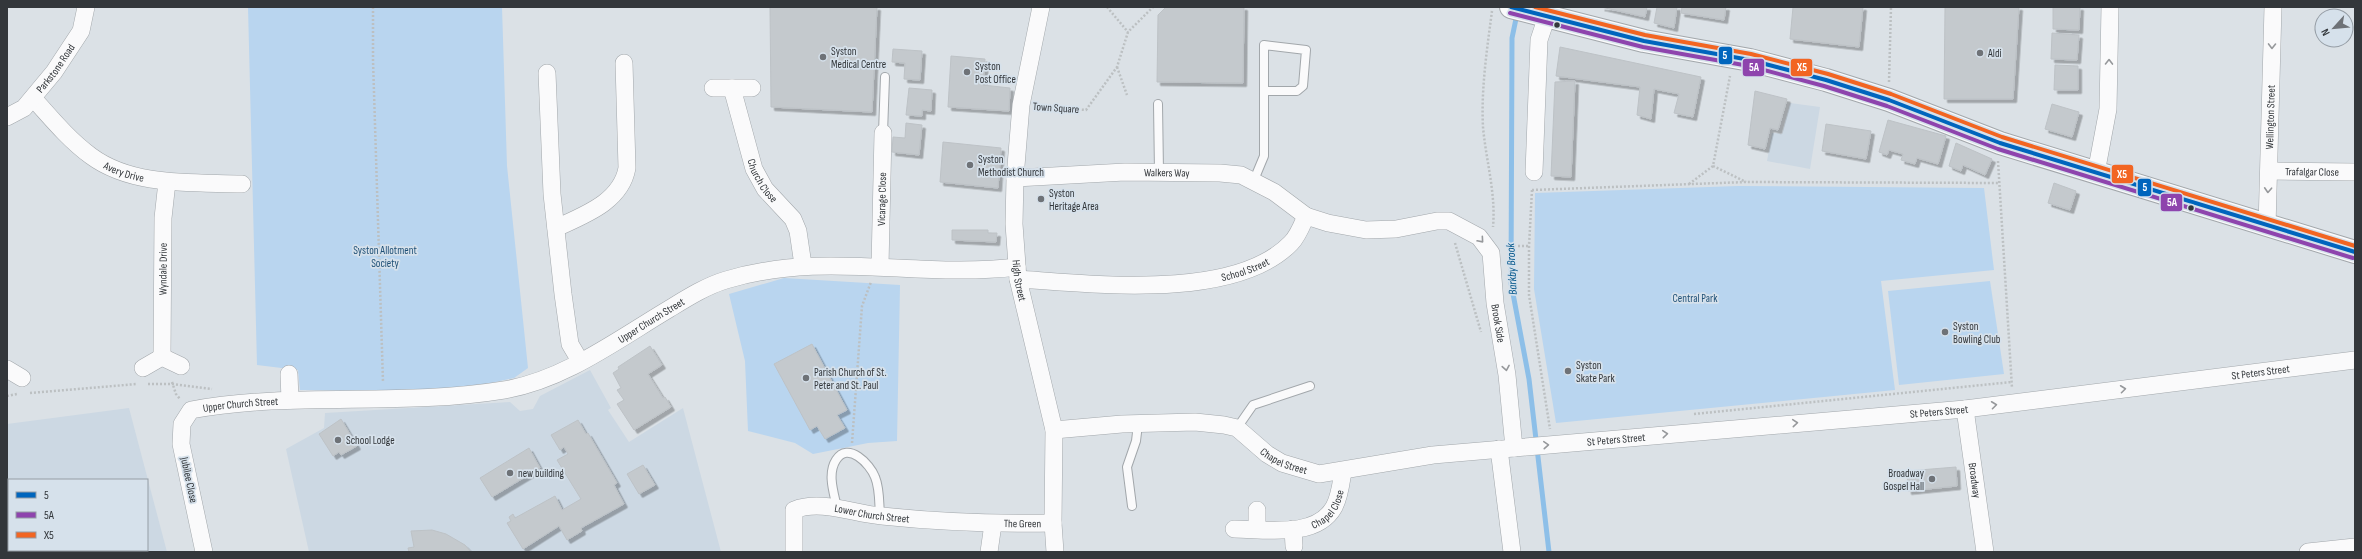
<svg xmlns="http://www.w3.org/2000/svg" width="2362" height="559" viewBox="0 0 2362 559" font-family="'Sofia Sans Condensed',sans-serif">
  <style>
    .built { fill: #ccd8e3; fill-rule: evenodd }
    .green { fill: #b9d5ef }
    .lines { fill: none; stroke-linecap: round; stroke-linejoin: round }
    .stream { stroke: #8dbfe8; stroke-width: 5 }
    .building { fill: #c4c9cd; stroke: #bdc2c6; filter: url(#shadow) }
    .lane-casing { stroke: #a2a7ab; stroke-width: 10 }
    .street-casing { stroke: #a2a7ab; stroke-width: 18 }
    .secondary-casing { stroke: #a2a7ab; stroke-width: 24 }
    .path { stroke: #bcc0c2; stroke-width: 2.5; stroke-dasharray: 2 2; stroke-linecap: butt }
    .lane { stroke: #fafafb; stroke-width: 8 }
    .street { stroke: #fafafb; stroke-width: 17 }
    .secondary { stroke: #fafafb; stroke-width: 22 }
    .bus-1-casing { stroke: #d6e1eb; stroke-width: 7 }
    .bus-2-casing { stroke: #d6e1eb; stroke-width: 7 }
    .bus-3-casing { stroke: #d6e1eb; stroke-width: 7 }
    .bus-1 { stroke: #0065bd; stroke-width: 4 }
    .bus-2 { stroke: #8e44ad; stroke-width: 4 }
    .bus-3 { stroke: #f26522; stroke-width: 4 }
    .oneway { stroke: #96989b }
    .bus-dot { fill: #33373b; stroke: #d6e1eb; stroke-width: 1.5 }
    .poi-dot { fill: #6e7277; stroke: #d6e1eb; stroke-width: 1.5 }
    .labels { text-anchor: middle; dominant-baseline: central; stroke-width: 3.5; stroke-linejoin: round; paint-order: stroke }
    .poi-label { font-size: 11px; fill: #33373b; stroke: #d6e1eb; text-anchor: start }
    .street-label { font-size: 11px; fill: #33373b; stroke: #d6e1eb }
    .park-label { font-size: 11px; fill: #1f5076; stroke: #d6e1eb }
    .water-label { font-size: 12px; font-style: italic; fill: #05578c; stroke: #d6e1eb }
    .line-badge { stroke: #d6e1eb; stroke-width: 1.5 }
    .badge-label { font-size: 11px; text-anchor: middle; font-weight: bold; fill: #fff }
  </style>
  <defs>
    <filter id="shadow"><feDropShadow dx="3.5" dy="3.5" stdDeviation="0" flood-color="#0004"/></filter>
  </defs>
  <rect width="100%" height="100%" fill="#dbe1e6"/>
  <g class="built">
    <polygon points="1790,103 1820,107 1810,169 1767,161 1772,133 1782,134"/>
    <polygon points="590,370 611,408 608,410 629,442 683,408 721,552 309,552 286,449 324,428 325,413 510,402 520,411 533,409 540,396"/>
    <path d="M129,408l38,144h-160v-128zM9,480h138v70h-138z"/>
  </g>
  <g class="green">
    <polygon points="248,7 502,7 507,166 528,368 514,378 491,383 450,388 383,391 300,390 298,370 257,365"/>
    <polygon points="1738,186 1984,188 1994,270 1881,281 1895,390 1556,423 1534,289 1535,193"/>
    <polygon points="784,278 900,285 897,441 868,443 813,454 795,443 748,431 745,361 729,294"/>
    <polygon points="1990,281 2004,374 1899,385 1888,291"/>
  </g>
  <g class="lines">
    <polyline class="stream" points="1517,14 1512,38 1511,283 1529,379 1549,552"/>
  </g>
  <g class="building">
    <polygon points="770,7 877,7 872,112 771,107"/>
    <polygon points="1166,7 1244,7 1243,83 1157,82 1158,15"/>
    <polygon points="1601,7 1647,7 1645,17"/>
    <polygon points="1657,7 1677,7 1674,28 1654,23"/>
    <polygon points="1682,7 1726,7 1724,20 1681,13"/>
    <polygon points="1793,7 1863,7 1859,47 1790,39"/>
    <polygon points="1945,7 2019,7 2013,99 1944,99"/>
    <polygon points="2053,7 2080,7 2079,30 2053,29"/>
    <polygon points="2052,33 2079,35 2077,60 2051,59"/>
    <polygon points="1560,47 1701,77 1693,117 1674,113 1679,94 1654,89 1651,119 1637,115 1640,87 1556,76"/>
    <polygon points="893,49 922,51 920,80 904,79 905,63 892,62"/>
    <polygon points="951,56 985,59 983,85 1010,88 1009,111 948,107"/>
    <polygon points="2055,65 2078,66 2078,90 2054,90"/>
    <polygon points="1575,81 1571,177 1551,176 1555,82"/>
    <polygon points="909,88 932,90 931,111 922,110 922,116 906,115"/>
    <polygon points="1755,91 1787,99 1778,130 1770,128 1765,149 1748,145"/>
    <polygon points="2052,104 2079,112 2072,137 2045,129"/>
    <polygon points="1888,120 1946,136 1938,164 1917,158 1915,164 1901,160 1903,154 1889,150 1887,155 1879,152"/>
    <polygon points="906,123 922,125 919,155 892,152 893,137 905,138"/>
    <polygon points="1826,124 1871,131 1866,159 1822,151"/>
    <polygon points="943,142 1001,148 998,188 940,182"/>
    <polygon points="1956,143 1992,159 1985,175 1963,165 1961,171 1949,166"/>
    <polygon points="2054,183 2076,191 2070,210 2048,203"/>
    <polygon points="952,230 988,230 988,233 997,233 996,242 952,240"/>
    <polygon points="812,344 847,410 837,415 845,428 825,439 817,426 810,430 774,364"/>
    <polygon points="650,346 662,365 648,374 663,398 665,397 671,407 634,430 617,404 624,400 617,390 621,388 613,373 619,369 618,367"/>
    <polygon points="341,419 357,446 341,455 339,452 333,456 319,434"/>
    <polygon points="578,420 586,434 588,433 617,483 614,485 624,504 581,528 582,531 567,540 559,526 523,549 507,523 511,521 509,517 513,514 515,518 555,496 562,510 581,499 557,460 568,454 564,447 560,450 551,435"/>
    <polygon points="529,448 540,468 492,497 480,478"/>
    <polygon points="643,465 655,485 639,494 627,474"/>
    <polygon points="1956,467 1957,486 1908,491 1907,471"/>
    <polygon points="432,530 446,534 465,545 471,552 409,552 408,548 414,547 411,531"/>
  </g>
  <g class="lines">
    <defs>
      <g id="lane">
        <polyline points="1158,104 1159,172"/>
        <polyline points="883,133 885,77"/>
        <polyline points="1254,180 1264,156 1264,45 1306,50 1303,86 1297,91 1265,91"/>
        <polyline points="1237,428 1253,405 1310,386"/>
        <polyline points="1132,506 1127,467 1136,441 1138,424"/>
        <path d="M837,508c-3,-15 -10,-34 -1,-48 12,-19 34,4 39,17 5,12 4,26 5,39"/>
      </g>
      <g id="street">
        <path id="s1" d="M1041,7l-20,98 -6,73 -1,46 4,55 36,151 -1,93 2,29"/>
        <polyline points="547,73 552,194 563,294 570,344 580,361"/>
        <polyline points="713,88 752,88"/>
        <path id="s2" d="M732,88l22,81 11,20 28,30 5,12 5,34"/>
        <path id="s3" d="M33,98c18,20 36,42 58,58 42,31 102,26 151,28"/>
        <path id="s4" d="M7,117l17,-9 30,-36 27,-41 5,-24"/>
        <path id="s5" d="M2269,171l86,1"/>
        <polyline points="1534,172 1539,40 1547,16"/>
        <polyline points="2096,173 2108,109 2110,7"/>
        <path id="s6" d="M1015,178l110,-6 95,1 21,2 33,17 32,24"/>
        <path id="s7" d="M2267,227l6,-220"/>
        <path d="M556,228c28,-13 65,-26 71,-60l-3,-105"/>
        <path id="s8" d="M880,266l3,-133"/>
        <path id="s9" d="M1018,279c75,5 217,22 273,-36 7,-7 11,-18 15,-27l22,7 38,7 30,-1 41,-8h12l30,16 12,16 4,50 12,72 7,73"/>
        <path id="s10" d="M162,357l1,-139 4,-36"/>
        <polyline points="143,368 162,357 181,366"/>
        <polyline points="7,369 22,378"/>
        <polyline points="289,374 290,400"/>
        <path id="s11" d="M1965,409l20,143"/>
        <path id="s12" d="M1054,430l68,-6 73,-2 29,3 13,3 30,26 15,9 37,11 114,-19 532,-46 390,-49"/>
        <polyline points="1499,449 1512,552"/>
        <path id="s13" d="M1234,529c31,0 82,10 100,-22 6,-11 7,-24 9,-36"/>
        <polyline points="1257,529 1257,510"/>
        <polyline points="1293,529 1294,546"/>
        <path id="s14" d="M204,552l-23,-108 1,-20 9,-14c103,-19 209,-3 313,-20 60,-10 113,-50 165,-81 18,-11 37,-23 57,-29 99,-30 192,-1 291,-13"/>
        <path id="s15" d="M794,552v-42c27,-11 60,4 88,6 57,6 114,8 171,7"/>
        <polyline points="989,552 993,524"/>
        <polyline points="2308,552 2355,547"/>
      </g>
      <polyline id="secondary" points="1511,7 1644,41 1750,60 1826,80 1889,100 2000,143 2355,252"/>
    </defs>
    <use href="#lane" class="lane-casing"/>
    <use href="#street" class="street-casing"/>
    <use href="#secondary" class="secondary-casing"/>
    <g class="path">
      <polyline points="373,7 373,60 383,382"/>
      <polyline points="1107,7 1128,32"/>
      <path d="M1492,11c-5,38 -11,78 -9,116 3,34 13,66 10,100"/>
      <polyline points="1117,67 1127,95"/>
      <polyline points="1889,82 1891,7"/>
      <polyline points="1038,106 1086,110 1117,67 1128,32 1153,7"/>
      <polyline points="1998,161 2012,388"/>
      <polyline points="1713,166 1746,182"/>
      <polyline points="1689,184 1713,166 1730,76"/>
      <polyline points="1532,190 1746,182 1999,183"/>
      <polyline points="1532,190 1529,246 1529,295 1550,429"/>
      <polyline points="1455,243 1481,332"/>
      <polyline points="1506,246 1529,246"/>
      <polyline points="172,382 176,394 180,399"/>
      <polyline points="148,384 172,384 212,389"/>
      <polyline points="30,393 137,384"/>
      <polyline points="7,396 17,394"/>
      <polyline points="1694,414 2012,382"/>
      <polyline points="852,443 862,306 871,282"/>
    </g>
    <use href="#lane" class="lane"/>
    <use href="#street" class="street"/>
    <use href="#secondary" class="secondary"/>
    <defs>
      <polyline id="bus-1" points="1511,7 1644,41 1750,60 1826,80 1889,100 2000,143 2355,252"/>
      <polyline id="bus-2" points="1510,13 1643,47 1749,66 1824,86 1887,106 1998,149 2353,258"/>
      <polyline id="bus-3" points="1535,7 1645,35 1751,54 1828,74 1891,94 2002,137 2355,246"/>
    </defs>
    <use href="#bus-1" class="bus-1-casing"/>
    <use href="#bus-2" class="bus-2-casing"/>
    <use href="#bus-3" class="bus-3-casing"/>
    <use href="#bus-1" class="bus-1"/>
    <use href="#bus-2" class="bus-2"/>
    <use href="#bus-3" class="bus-3"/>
  </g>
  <defs><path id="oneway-chevron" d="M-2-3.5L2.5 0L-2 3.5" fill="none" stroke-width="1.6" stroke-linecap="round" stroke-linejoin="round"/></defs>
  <g class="oneway">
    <use href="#oneway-chevron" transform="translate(2272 46) rotate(91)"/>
    <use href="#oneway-chevron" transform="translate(2109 62) rotate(-89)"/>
    <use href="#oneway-chevron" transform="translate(2268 190) rotate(93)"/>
    <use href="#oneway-chevron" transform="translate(1481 240) rotate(49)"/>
    <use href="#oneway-chevron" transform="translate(1506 368) rotate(80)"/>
    <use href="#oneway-chevron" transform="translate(2123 389) rotate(-7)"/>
    <use href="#oneway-chevron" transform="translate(1994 405) rotate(-7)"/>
    <use href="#oneway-chevron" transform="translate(1795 423) rotate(-5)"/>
    <use href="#oneway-chevron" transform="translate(1665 434) rotate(-5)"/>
    <use href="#oneway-chevron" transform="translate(1546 445) rotate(-4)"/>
  </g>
  <g class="bus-dot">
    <circle cx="1557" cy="25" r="3.5"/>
    <circle cx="2191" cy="208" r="3.5"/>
  </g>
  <g class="poi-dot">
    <circle cx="1980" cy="53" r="4"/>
    <circle cx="823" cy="57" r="4"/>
    <circle cx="967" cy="72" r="4"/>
    <circle cx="970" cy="165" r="4"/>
    <circle cx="1041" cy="199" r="4"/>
    <circle cx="1945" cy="332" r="4"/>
    <circle cx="1568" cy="371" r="4"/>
    <circle cx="806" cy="378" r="4"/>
    <circle cx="338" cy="440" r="4"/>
    <circle cx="510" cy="473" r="4"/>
    <circle cx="1932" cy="479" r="4"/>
  </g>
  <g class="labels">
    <g class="poi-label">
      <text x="831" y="51">Syston<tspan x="831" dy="13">Medical Centre</tspan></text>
      <text x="1988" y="53">Aldi</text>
      <text x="975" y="66">Syston<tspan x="975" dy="13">Post Office</tspan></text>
      <text x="978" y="159">Syston<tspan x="978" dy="13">Methodist Church</tspan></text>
      <text x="1049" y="193">Syston<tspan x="1049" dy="13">Heritage Area</tspan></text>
      <text x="1953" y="326">Syston<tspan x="1953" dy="13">Bowling Club</tspan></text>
      <text x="1576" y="365">Syston<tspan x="1576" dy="13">Skate Park</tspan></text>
      <text x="814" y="372">Parish Church of St.<tspan x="814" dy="13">Peter and St. Paul</tspan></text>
      <text x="346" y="440">School Lodge</text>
      <text x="518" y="473">new building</text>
      <text x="1924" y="473" text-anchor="end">Broadway<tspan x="1924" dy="13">Gospel Hall</tspan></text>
    </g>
    <g class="street-label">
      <text stroke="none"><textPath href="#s4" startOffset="70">Parkstone Road</textPath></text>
      <text transform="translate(1056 108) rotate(4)">Town Square</text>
      <text stroke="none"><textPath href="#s7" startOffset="110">Wellington Street</textPath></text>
      <text stroke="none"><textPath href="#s3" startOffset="119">Avery Drive</textPath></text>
      <text stroke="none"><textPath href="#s6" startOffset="152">Walkers Way</textPath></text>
      <text stroke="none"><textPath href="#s5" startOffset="43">Trafalgar Close</textPath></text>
      <text stroke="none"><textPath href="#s2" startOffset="98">Church Close</textPath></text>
      <text stroke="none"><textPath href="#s8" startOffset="67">Vicarage Close</textPath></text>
      <text stroke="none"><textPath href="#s9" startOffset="229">School Street</textPath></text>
      <text stroke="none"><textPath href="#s10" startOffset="88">Wyndale Drive</textPath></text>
      <text stroke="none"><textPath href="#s1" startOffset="276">High Street</textPath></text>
      <text stroke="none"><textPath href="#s14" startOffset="625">Upper Church Street</textPath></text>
      <text stroke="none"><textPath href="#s9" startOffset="584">Brook Side</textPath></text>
      <text stroke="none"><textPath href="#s12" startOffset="1227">St Peters Street</textPath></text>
      <text stroke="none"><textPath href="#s14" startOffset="197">Upper Church Street</textPath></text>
      <text stroke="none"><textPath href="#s12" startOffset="903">St Peters Street</textPath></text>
      <text stroke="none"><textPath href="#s12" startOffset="579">St Peters Street</textPath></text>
      <text stroke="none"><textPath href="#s12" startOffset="242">Chapel Street</textPath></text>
      <text transform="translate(189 480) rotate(78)">Jubilee Close</text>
      <text stroke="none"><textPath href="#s11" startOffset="72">Broadway</textPath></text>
      <text stroke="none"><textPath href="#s13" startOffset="102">Chapel Close</textPath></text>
      <text stroke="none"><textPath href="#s15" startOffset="121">Lower Church Street</textPath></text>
      <text stroke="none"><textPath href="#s15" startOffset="272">The Green</textPath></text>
    </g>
    <g class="park-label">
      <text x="385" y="250">Syston Allotment<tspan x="385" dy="13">Society</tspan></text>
      <text x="1695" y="298">Central Park</text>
    </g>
    <g class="water-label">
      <text transform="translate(1512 269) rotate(-93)">Barkby Brook</text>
    </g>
  </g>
  <g class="line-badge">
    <rect x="1718" y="46" width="15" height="19" rx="4" fill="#0065bd"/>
    <rect x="1790" y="58" width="23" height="19" rx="4" fill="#f26522"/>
    <rect x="1742" y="58" width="23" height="19" rx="4" fill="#8e44ad"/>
    <rect x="2111" y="164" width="23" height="20" rx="4" fill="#f26522"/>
    <rect x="2137" y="178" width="15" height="19" rx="4" fill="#0065bd"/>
    <rect x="2160" y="193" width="23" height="19" rx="4" fill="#8e44ad"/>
  </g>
  <g class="badge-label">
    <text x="1725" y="59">5</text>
    <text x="1802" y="71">X5</text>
    <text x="1754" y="71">5A</text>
    <text x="2122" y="178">X5</text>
    <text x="2145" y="191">5</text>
    <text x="2172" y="206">5A</text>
  </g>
  <rect width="2362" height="559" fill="none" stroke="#33373b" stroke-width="16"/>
  <rect x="8" y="479" width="140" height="72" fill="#d6e1eb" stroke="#959da5"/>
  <rect x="16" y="492" width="20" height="6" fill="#0065bd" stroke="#959da5"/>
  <text x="44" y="499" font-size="12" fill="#33373b">5</text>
  <rect x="16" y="512" width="20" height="6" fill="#8e44ad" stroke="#959da5"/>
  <text x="44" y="519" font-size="12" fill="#33373b">5A</text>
  <rect x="16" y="532" width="20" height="6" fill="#f26522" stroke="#959da5"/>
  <text x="44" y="539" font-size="12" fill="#33373b">X5</text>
  <g transform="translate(2334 28) rotate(243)"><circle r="19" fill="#d6e1eb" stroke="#959da5"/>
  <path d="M0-3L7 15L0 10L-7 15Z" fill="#6e7277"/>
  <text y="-6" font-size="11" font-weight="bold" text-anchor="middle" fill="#33373b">N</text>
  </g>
</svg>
